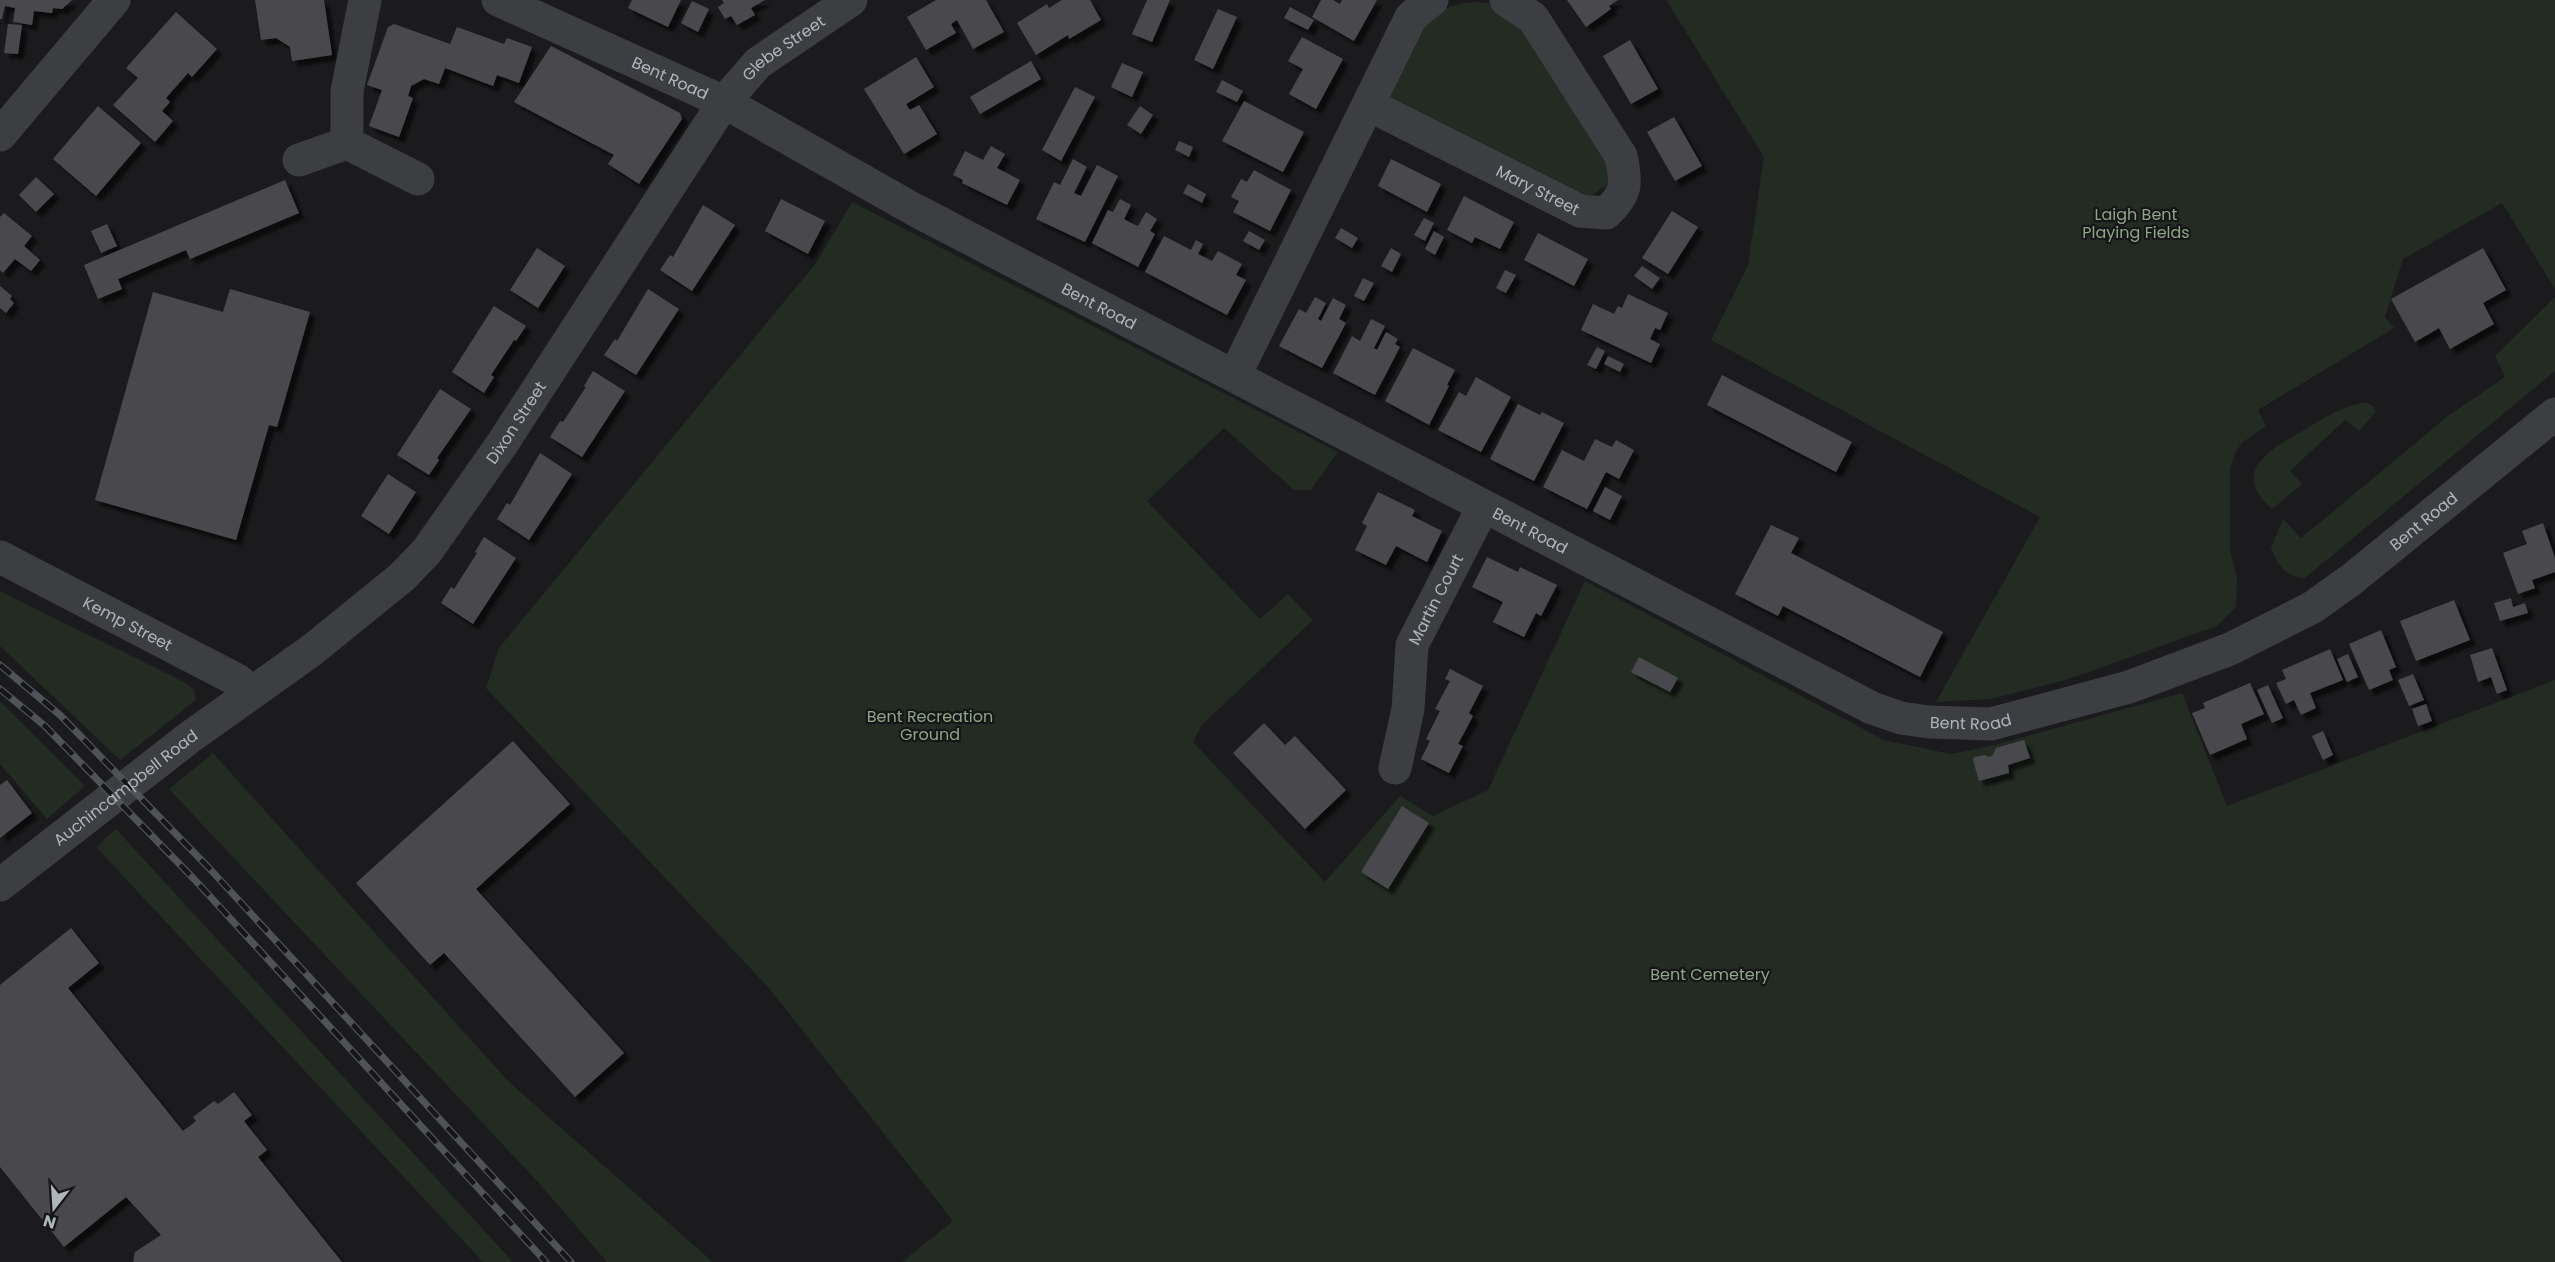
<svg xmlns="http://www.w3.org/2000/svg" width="2555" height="1262" viewBox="0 0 2555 1262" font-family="Poppins,sans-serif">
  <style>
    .green { fill: #232b23 }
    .building { fill: #484a4d; filter: url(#shadow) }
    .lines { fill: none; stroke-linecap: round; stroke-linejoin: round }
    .minor { stroke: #3c3e42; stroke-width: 33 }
    .rail-casing { stroke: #4f5357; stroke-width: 7 }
    .rail { stroke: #161618; stroke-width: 4.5; stroke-dasharray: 14; stroke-linecap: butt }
    .labels { text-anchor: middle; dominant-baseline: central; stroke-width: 4.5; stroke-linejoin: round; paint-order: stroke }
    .street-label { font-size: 16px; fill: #aeb6bc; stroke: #161618 }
    .park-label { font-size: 16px; fill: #8ca785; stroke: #161618 }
  </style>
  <defs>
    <filter id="shadow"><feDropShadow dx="5.5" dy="5.5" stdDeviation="1.5" flood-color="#0009"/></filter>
  </defs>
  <rect width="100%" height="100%" fill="#1b1b1d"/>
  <g class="green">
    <polygon points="1666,0 2555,0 2555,289 2502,203 2403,259 2385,317 2394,328 2258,410 2266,426 2243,442 2236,451 2230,468 2230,549 2237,578 2236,607 2217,626 2069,679 1991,699 1936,702 2040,517 1711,340 1748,265 1764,157"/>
    <path d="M1478,2l16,2 27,18 87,127 1,30 -3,7 -19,12 -195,-96 -3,-9c20,-47 29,-89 89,-91z"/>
    <polygon points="852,202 1338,452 1311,490 1294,490 1224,428 1147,501 1260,619 1288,594 1313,620 1201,726 1193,742 1325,882 1400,796 1433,816 1488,790 1585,581 1884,740 1951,754 1999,744 2182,693 2227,806 2555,680 2555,1262 902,1262 953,1221 768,987 486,688 499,648 816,263"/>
    <path d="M2555,297v74l-250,207c-21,-1 -26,-12 -34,-30l12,-29 18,19 147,-122 57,-39 -10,-21z"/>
    <path d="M2366,402l8,5 1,6 -16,18 -14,-11 -55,51 12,13 -30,25c-42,-37 -3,-59 30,-78 22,-13 38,-24 64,-29z"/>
    <polygon points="0,591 184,682 194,689 196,700 120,760 0,646"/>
    <polygon points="0,701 85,786 47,819 0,764"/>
    <polygon points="213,753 509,1082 713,1262 607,1262 536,1180 169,789"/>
    <polygon points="116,829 513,1262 483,1262 96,847"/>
  </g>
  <g class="building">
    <polygon points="0,0 72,0 62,9 53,8 52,13 34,11 32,25 13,22 15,8 5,6 2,19 0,19"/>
    <polygon points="255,0 324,0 332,55 292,61 290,47 276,38 261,40"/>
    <polygon points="632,0 681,0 668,27 628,8"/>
    <polygon points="722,0 765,0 751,8 755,15 737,25 731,16 725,19 718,7 724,3"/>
    <polygon points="936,0 986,0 1004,32 973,49 957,20 951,24 956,33 926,50 907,17"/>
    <polygon points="1062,0 1090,0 1101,20 1069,39 1068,35 1036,55 1017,23 1047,4 1049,8"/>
    <polygon points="1147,0 1170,0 1152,42 1132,34"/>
    <polygon points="1321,0 1333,0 1340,4 1342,0 1377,0 1354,41 1312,17"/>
    <polygon points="1567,0 1618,0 1609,6 1611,9 1586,27"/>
    <polygon points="692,1 709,9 698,32 681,23"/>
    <polygon points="1290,7 1314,20 1308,30 1284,18"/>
    <polygon points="1218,9 1237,17 1213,69 1194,60"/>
    <polygon points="176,12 217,49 192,77 188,73 166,98 170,102 162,111 173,121 155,142 113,105 138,78 126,68"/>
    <polygon points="8,24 22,25 18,54 4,53"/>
    <polygon points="394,24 450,44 457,27 504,44 507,38 532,47 519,83 497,75 493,86 445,68 439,84 424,79 411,86 408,96 413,98 399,137 369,126 382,90 367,85 388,27"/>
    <polygon points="1302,37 1343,59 1316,109 1289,94 1303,69 1288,61"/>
    <polygon points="1630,40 1658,89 1631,104 1603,56"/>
    <polygon points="551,46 680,113 682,119 639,184 608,164 614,155 514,102"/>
    <polygon points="916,57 934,87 906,104 910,110 919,105 937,134 904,154 864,89"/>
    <polygon points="1031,61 1041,79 980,114 970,97"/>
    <polygon points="1122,63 1143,72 1132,97 1111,87"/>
    <polygon points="1222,80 1243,91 1237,102 1216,92"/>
    <polygon points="1075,87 1095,97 1061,161 1042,150"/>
    <polygon points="1244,101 1304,132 1283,172 1222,141"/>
    <polygon points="98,106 141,143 96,196 53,159"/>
    <polygon points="1140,106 1153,115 1141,134 1127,125"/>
    <polygon points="1674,117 1702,166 1675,181 1647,132"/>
    <polygon points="1179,141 1193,147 1189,157 1175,150"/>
    <polygon points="991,146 1005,154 997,168 1020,180 1007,205 962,183 963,180 953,175 965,151 983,160"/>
    <polygon points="1073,159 1087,167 1074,193 1081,196 1097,165 1118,176 1085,242 1036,219 1054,182 1060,185"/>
    <polygon points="1391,159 1441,184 1427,212 1378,186"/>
    <polygon points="1254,170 1291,190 1270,231 1233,212 1239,201 1231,197 1241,179 1247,182"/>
    <polygon points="36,177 54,194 36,212 19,195"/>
    <polygon points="285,180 299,213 190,259 186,250 118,279 122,289 98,299 84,265"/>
    <polygon points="1188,184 1206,194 1202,203 1183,193"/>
    <polygon points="1464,196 1514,222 1500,249 1475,237 1472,243 1447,230"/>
    <polygon points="781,199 825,221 808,254 765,231"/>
    <polygon points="1120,199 1131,205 1124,219 1131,223 1138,226 1146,212 1157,219 1150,231 1155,234 1138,267 1092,243 1108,210 1113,212"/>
    <polygon points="703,205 735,225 692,291 660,270 670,255 673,257"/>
    <polygon points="1672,211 1698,227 1668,274 1642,258"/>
    <polygon points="4,213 32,236 24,246 40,260 31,271 15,259 3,273 0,270 0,217"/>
    <polygon points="1424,218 1434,223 1425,241 1414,235"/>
    <polygon points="107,224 117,246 101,253 91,231"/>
    <polygon points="1341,228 1358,238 1352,248 1335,238"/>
    <polygon points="1249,231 1265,240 1259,250 1243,241"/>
    <polygon points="1434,231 1444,237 1435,255 1425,249"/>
    <polygon points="1538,233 1588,259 1574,286 1524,260"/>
    <polygon points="1164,236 1191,250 1196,240 1203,244 1198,254 1212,261 1218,251 1242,264 1236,275 1246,280 1227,315 1145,272"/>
    <polygon points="537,248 565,266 538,308 510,290"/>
    <polygon points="1391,248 1401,254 1392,272 1381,266"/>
    <polygon points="2483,248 2506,290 2483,303 2494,324 2450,349 2439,328 2415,342 2391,299"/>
    <polygon points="1642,266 1660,278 1652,289 1634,276"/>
    <polygon points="1505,270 1516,275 1506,293 1496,288"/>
    <polygon points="1363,278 1374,283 1364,301 1354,296"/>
    <polygon points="0,286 12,296 10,299 14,303 6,313 0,308"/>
    <polygon points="230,289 310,312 277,427 269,425 236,540 95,500 153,292 223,312"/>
    <polygon points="648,289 679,309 636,375 604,355 615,339 617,341"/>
    <polygon points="1628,294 1668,313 1660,330 1655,328 1650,339 1660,344 1651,363 1581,330 1593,304 1614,314 1618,306 1622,308"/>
    <polygon points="1315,297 1326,303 1318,319 1321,321 1333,298 1346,305 1339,319 1346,323 1322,368 1279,346 1299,309 1306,313"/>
    <polygon points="494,306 526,326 516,341 514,340 491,375 494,377 484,393 452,372"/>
    <polygon points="1371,319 1385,326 1374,348 1377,350 1386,332 1398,339 1395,344 1400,347 1375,395 1333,373 1352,336 1360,341"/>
    <polygon points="1597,347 1605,351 1596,369 1587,365"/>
    <polygon points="1413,348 1455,370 1447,385 1449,386 1429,425 1385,401"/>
    <polygon points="1608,356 1624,364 1620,372 1604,364"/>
    <polygon points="593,371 625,391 582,457 550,437 560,421 563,422 586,387 584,386"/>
    <polygon points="1722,375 1852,442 1836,472 1707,405"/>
    <polygon points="1476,377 1511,397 1481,452 1438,430 1459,392 1466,396"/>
    <polygon points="440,389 471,409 437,458 439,460 429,475 397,455"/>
    <polygon points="1518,404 1540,415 1542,412 1564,423 1534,481 1490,459"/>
    <polygon points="1595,439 1612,447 1616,440 1634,450 1619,479 1606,472 1587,509 1543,487 1562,450 1584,461"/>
    <polygon points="540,453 572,474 529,540 497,519 507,503 510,505"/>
    <polygon points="388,474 416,492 389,534 361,516"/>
    <polygon points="1605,487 1622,496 1610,520 1593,511"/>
    <polygon points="1378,492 1415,510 1412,516 1442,531 1427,562 1396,546 1386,565 1355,550 1367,526 1362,523"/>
    <polygon points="2543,523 2555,558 2555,572 2532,580 2535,588 2518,594 2503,553 2527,544 2522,531"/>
    <polygon points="1771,525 1799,538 1791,553 1943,632 1920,677 1783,606 1778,616 1735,594"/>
    <polygon points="484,537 516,558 473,624 441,603 451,587 454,589 477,553 475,552"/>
    <polygon points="1487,557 1518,572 1520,567 1557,585 1541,616 1536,613 1524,637 1493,622 1503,602 1472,587"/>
    <polygon points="2511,598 2513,607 2525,603 2528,613 2500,621 2494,603"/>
    <polygon points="2454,600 2470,640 2416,661 2400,621"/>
    <polygon points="2381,630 2396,667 2389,670 2393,680 2369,690 2349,644"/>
    <polygon points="2492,648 2507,690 2497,694 2491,677 2478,682 2470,655"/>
    <polygon points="2330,649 2343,680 2310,693 2316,708 2301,715 2294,700 2286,704 2276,683 2286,679 2282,670"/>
    <polygon points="2348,654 2358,677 2347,682 2337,659"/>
    <polygon points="1639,657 1678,678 1670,692 1631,672"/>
    <polygon points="1450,669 1483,686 1469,713 1473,716 1458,744 1463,746 1449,773 1421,759 1430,741 1426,739 1440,711 1435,709 1450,681 1445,679"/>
    <polygon points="2413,674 2424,700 2409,706 2398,680"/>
    <polygon points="2250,683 2264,714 2241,724 2247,739 2210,755 2192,713 2205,708 2203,703"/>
    <polygon points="2268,685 2283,718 2272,723 2257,690"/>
    <polygon points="2426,704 2432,721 2418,726 2412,709"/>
    <polygon points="1264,723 1285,745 1295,736 1346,790 1305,829 1233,753"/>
    <polygon points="2323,731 2333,755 2323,760 2312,736"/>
    <polygon points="2024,740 2030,758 2008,765 2009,773 1979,781 1973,760 1974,757 1985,755 1989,757 1993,755 1996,748"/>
    <polygon points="513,741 570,804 476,889 624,1053 575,1097 444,953 430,965 356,883"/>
    <polygon points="7,780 32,813 0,838 0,785"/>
    <polygon points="1402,806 1429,823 1388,889 1361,872"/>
    <polygon points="71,928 99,963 68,988 183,1131 196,1121 193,1117 214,1101 218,1104 234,1092 252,1115 244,1121 267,1150 258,1157 342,1262 133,1262 135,1252 161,1235 126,1197 64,1247 0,1167 0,985"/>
  </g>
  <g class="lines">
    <g class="minor">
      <path id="s1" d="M498,0l226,102 191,108 957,498 29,10 28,4 62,2 138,-37 101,-38 83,-42 39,-28 203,-165"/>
      <path id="s2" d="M1369,105l211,106 26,2c21,-19 21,-30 15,-57l-88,-138 -27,-18"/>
      <polyline points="0,135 114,0"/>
      <polyline points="347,143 347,91 365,0"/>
      <polyline points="299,160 347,143 418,179"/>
      <polyline points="1235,375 1411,17 1432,0"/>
      <path id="s3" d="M0,557l237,123 15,12"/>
      <path id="s4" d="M1395,768l13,-59 4,-64 71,-138"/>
      <path id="s5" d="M0,885l190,-148 122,-87 90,-73 25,-26 75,-107 222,-342 34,-39 93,-63"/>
    </g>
    <defs>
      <g id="rail">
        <polyline points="0,665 60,715 209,868 571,1262"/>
        <polyline points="0,689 45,726 194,879 546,1262"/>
      </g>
    </defs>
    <use href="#rail" class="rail-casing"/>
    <use href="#rail" class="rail"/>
  </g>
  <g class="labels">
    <g class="street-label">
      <text stroke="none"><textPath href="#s5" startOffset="1162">Glebe Street</textPath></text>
      <text stroke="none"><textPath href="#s1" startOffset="189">Bent Road</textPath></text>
      <text stroke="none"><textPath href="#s2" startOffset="189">Mary Street</textPath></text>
      <text stroke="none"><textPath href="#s1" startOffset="675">Bent Road</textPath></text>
      <text stroke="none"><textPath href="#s5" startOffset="699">Dixon Street</textPath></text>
      <text stroke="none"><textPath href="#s1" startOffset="2151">Bent Road</textPath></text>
      <text stroke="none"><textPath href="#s1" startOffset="1161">Bent Road</textPath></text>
      <text stroke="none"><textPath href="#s4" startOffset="176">Martin Court</textPath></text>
      <text stroke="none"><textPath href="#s3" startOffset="144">Kemp Street</textPath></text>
      <text stroke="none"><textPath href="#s1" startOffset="1647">Bent Road</textPath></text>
      <text stroke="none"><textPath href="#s5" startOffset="159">Auchincampbell Road</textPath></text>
    </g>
    <g class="park-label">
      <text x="2136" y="214">Laigh Bent<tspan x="2136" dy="18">Playing Fields</tspan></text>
      <text x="930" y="716">Bent Recreation<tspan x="930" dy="18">Ground</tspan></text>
      <text x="1710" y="974">Bent Cemetery</text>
    </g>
  </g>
  <g transform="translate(54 1208) rotate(197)" stroke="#161618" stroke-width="4.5" paint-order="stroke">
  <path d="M0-4.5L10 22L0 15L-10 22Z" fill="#aeb6bc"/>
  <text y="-9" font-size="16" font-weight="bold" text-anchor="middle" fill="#aeb6bc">N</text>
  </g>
</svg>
